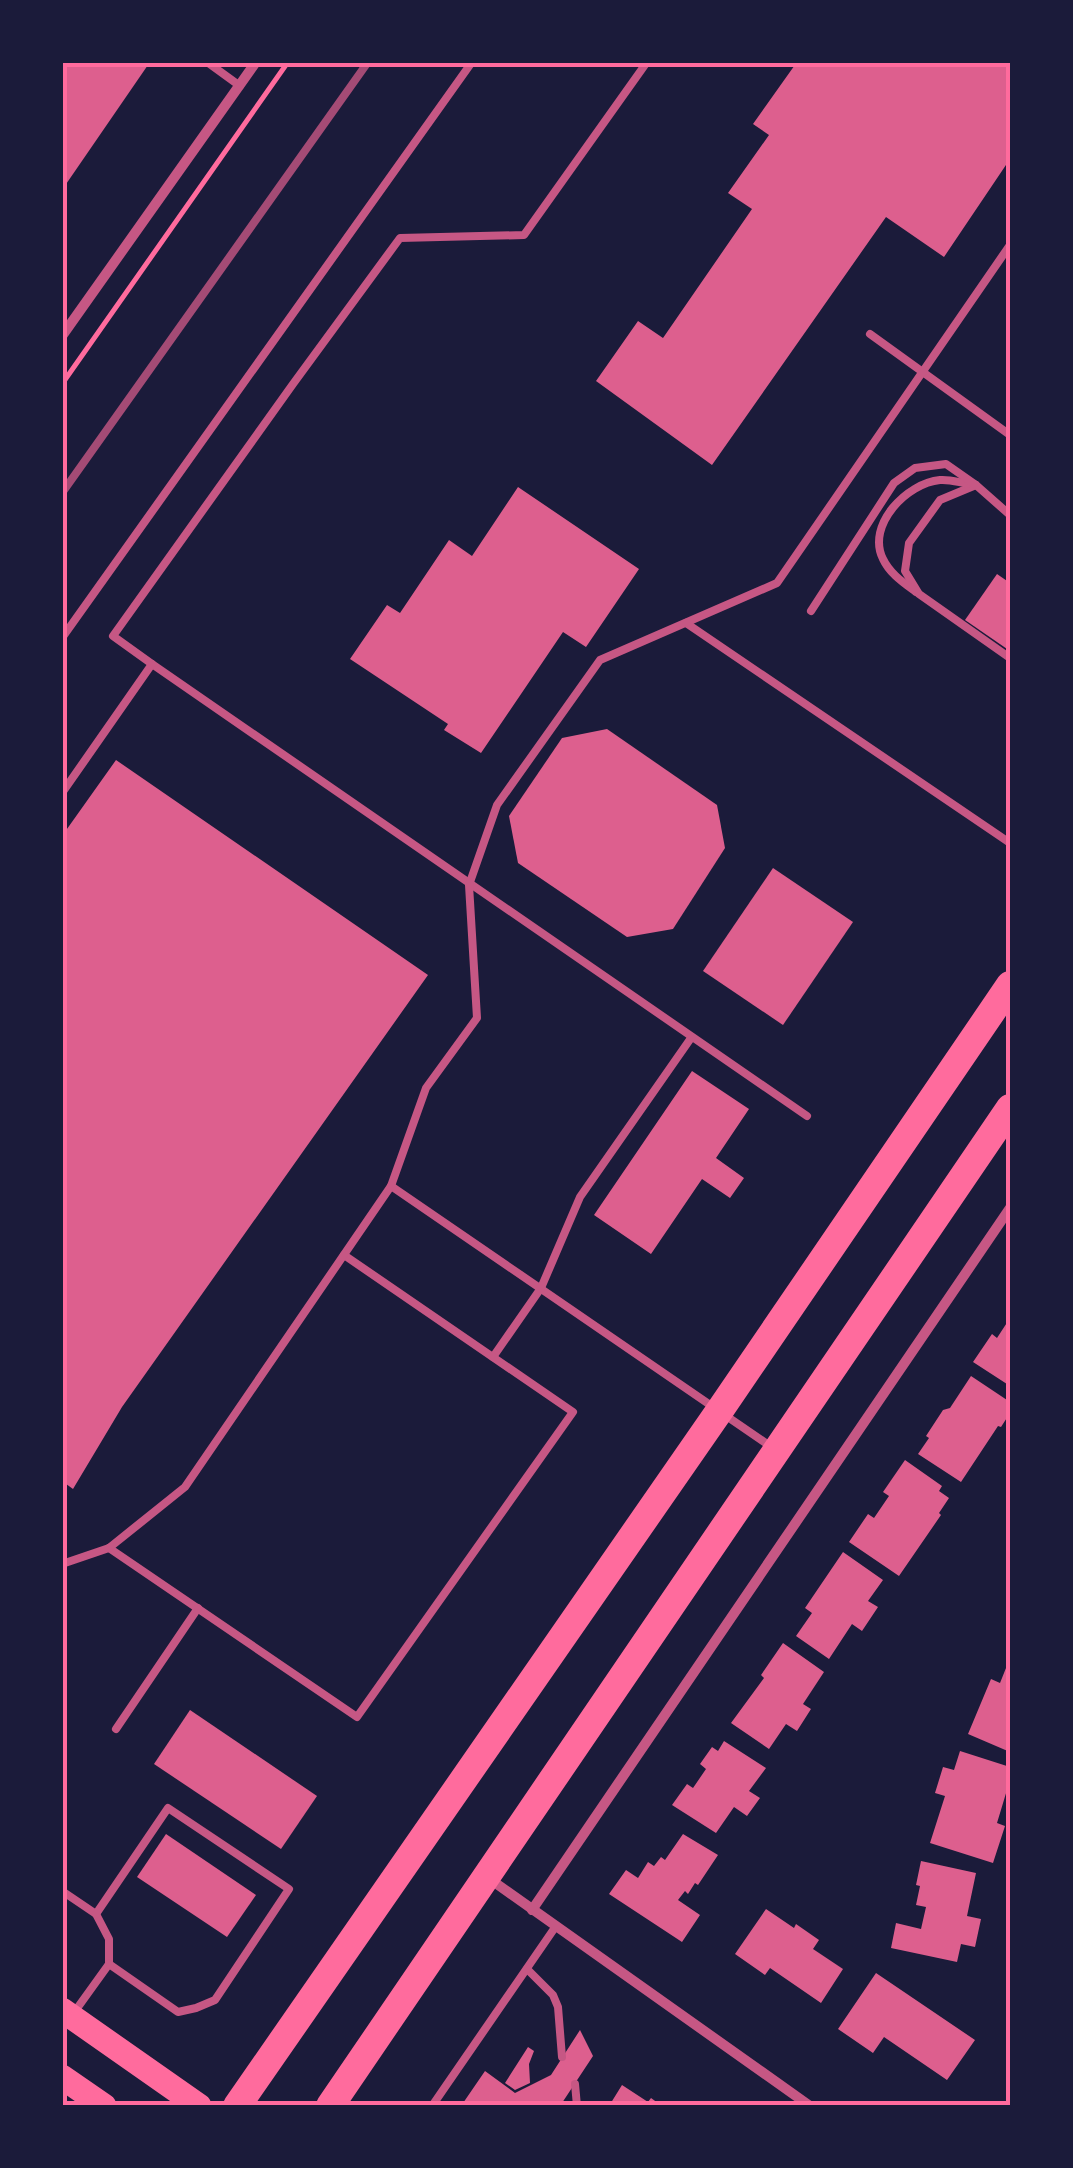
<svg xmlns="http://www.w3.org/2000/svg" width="1073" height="2168" viewBox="0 0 1073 2168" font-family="'IBM Plex Serif',serif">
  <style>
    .building { fill: #dd5f8e }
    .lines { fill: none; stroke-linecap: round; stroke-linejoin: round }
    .path { stroke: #ff6b9d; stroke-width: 5 }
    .service { stroke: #c65784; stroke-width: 8 }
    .minor { stroke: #c65784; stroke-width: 10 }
    .primary { stroke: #ff6b9d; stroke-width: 25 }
    .trunk { stroke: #ff6b9d; stroke-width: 28 }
    .rail { stroke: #a44b75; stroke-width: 8 }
    .neatline { fill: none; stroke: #ff6b9d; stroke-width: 4 }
  </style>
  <rect width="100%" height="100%" fill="#1b1b3a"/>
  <g class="building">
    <polygon points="62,62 150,62 62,190"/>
    <polygon points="797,62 1010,62 1010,159 944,257 886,217 712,465 596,381 638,321 663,338 752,209 728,193 769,135 753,124"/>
    <polygon points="518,487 639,569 586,647 563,632 481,753 444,730 448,724 350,659 387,605 400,613 449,540 472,556"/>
    <polygon points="997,574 1010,583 1010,651 965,620"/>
    <polygon points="607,729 717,805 725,848 673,929 627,937 518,863 509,816 562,738"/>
    <polygon points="116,760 428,975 122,1407 73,1489 62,1481 62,836"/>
    <polygon points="773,868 853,922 783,1025 703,971"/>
    <polygon points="692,1071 749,1109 716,1158 744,1178 730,1198 702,1179 651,1254 594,1215"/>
    <polygon points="1010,1318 1010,1386 973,1362 992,1334 997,1338"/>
    <polygon points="971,1376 1010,1402 1010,1413 1001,1427 998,1426 961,1482 918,1454 929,1438 926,1436 943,1410 950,1408"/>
    <polygon points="905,1460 942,1486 939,1491 949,1498 939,1513 941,1515 899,1576 849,1542 868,1514 874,1518 889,1496 883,1492"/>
    <polygon points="843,1552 883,1580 868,1601 878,1607 862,1631 852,1624 829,1659 796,1636 812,1613 805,1608"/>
    <polygon points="783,1643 824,1672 803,1704 811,1709 797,1731 786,1724 769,1749 731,1723 764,1678 761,1675"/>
    <polygon points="1010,1658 1010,1752 968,1734 991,1679 1000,1683"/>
    <polygon points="190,1710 317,1796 281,1849 154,1764"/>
    <polygon points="724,1741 766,1768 749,1791 760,1798 747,1816 734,1807 716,1833 672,1805 687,1784 693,1788 706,1769 700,1764 712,1747 718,1751"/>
    <polygon points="960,1751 1010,1767 1010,1780 997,1823 1005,1826 993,1863 930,1843 945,1796 935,1793 943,1767 954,1770"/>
    <polygon points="166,1834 256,1895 227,1937 137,1877"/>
    <polygon points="683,1834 718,1855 698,1885 695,1883 688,1894 685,1891 678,1900 700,1915 682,1942 609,1894 626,1870 638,1878 648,1862 654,1866 661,1857 665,1860"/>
    <polygon points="921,1861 976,1873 967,1916 981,1919 975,1947 961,1944 957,1962 891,1948 896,1923 921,1929 926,1907 916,1905 920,1886 916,1885"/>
    <polygon points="766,1909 794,1928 796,1924 819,1940 813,1949 843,1969 821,2003 770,1968 765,1975 735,1954"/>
    <polygon points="876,1973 975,2040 947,2080 884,2037 873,2053 838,2029"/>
    <polygon points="580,2030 593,2056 560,2106 461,2106 485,2071 515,2093 551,2075"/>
    <polygon points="528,2047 534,2051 529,2064 530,2083 515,2090 505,2083"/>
    <polygon points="622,2085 648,2102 651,2098 662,2106 609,2106"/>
  </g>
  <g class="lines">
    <polyline class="path" points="62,384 288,62"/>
    <g class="service">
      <polyline points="207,62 240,86"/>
      <polyline points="870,334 1010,435"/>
      <polyline points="976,485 940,500 909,543 905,571 919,594 1010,658"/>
      <path d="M916,592c-12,-9 -26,-18 -33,-33 -17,-34 24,-76 57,-79 10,-1 21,3 31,4"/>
      <polyline points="811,611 894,483 915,468 946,464 976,485 1010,515"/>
      <polyline points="686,623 1010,843"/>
      <polyline points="62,638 472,62"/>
      <polyline points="152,664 807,1116"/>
      <polyline points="62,793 152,664 113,636 293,384 400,238 524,235 647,62"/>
      <polyline points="391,1186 773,1448"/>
      <polyline points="493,1357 541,1288 580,1197 691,1038"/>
      <polyline points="109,1548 357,1717 573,1412 344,1255"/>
      <polyline points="62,1564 109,1548 185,1487 391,1186 426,1088 477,1018 469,885 497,805 600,660 777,583 1010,245"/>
      <polyline points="116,1729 198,1608"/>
      <polyline points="62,1891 96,1914 109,1939 109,1964 73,2014"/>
      <polyline points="96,1914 168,1808 289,1889 215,2000 196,2008 178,2012 109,1964"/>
      <polyline points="527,1969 553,1995 558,2007 562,2057"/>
      <polyline points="575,2084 577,2106"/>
      <polyline points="432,2106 556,1926"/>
    </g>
    <g class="minor">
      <polyline points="62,336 256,62"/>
      <polyline points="487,1877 810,2106"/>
      <polyline points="532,1910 1010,1208"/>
    </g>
    <g class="primary">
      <polyline points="62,2010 199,2106"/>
      <polyline points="62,2077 104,2106"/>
    </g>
    <g class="trunk">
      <polyline points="237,2106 720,1410 1010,985"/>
      <polyline points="330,2106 1010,1108"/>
    </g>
    <polyline class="rail" points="62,493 368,62"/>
  </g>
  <rect width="1073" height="2168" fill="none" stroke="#1b1b3a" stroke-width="130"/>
  <rect x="65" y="65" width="943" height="2038" class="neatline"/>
</svg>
